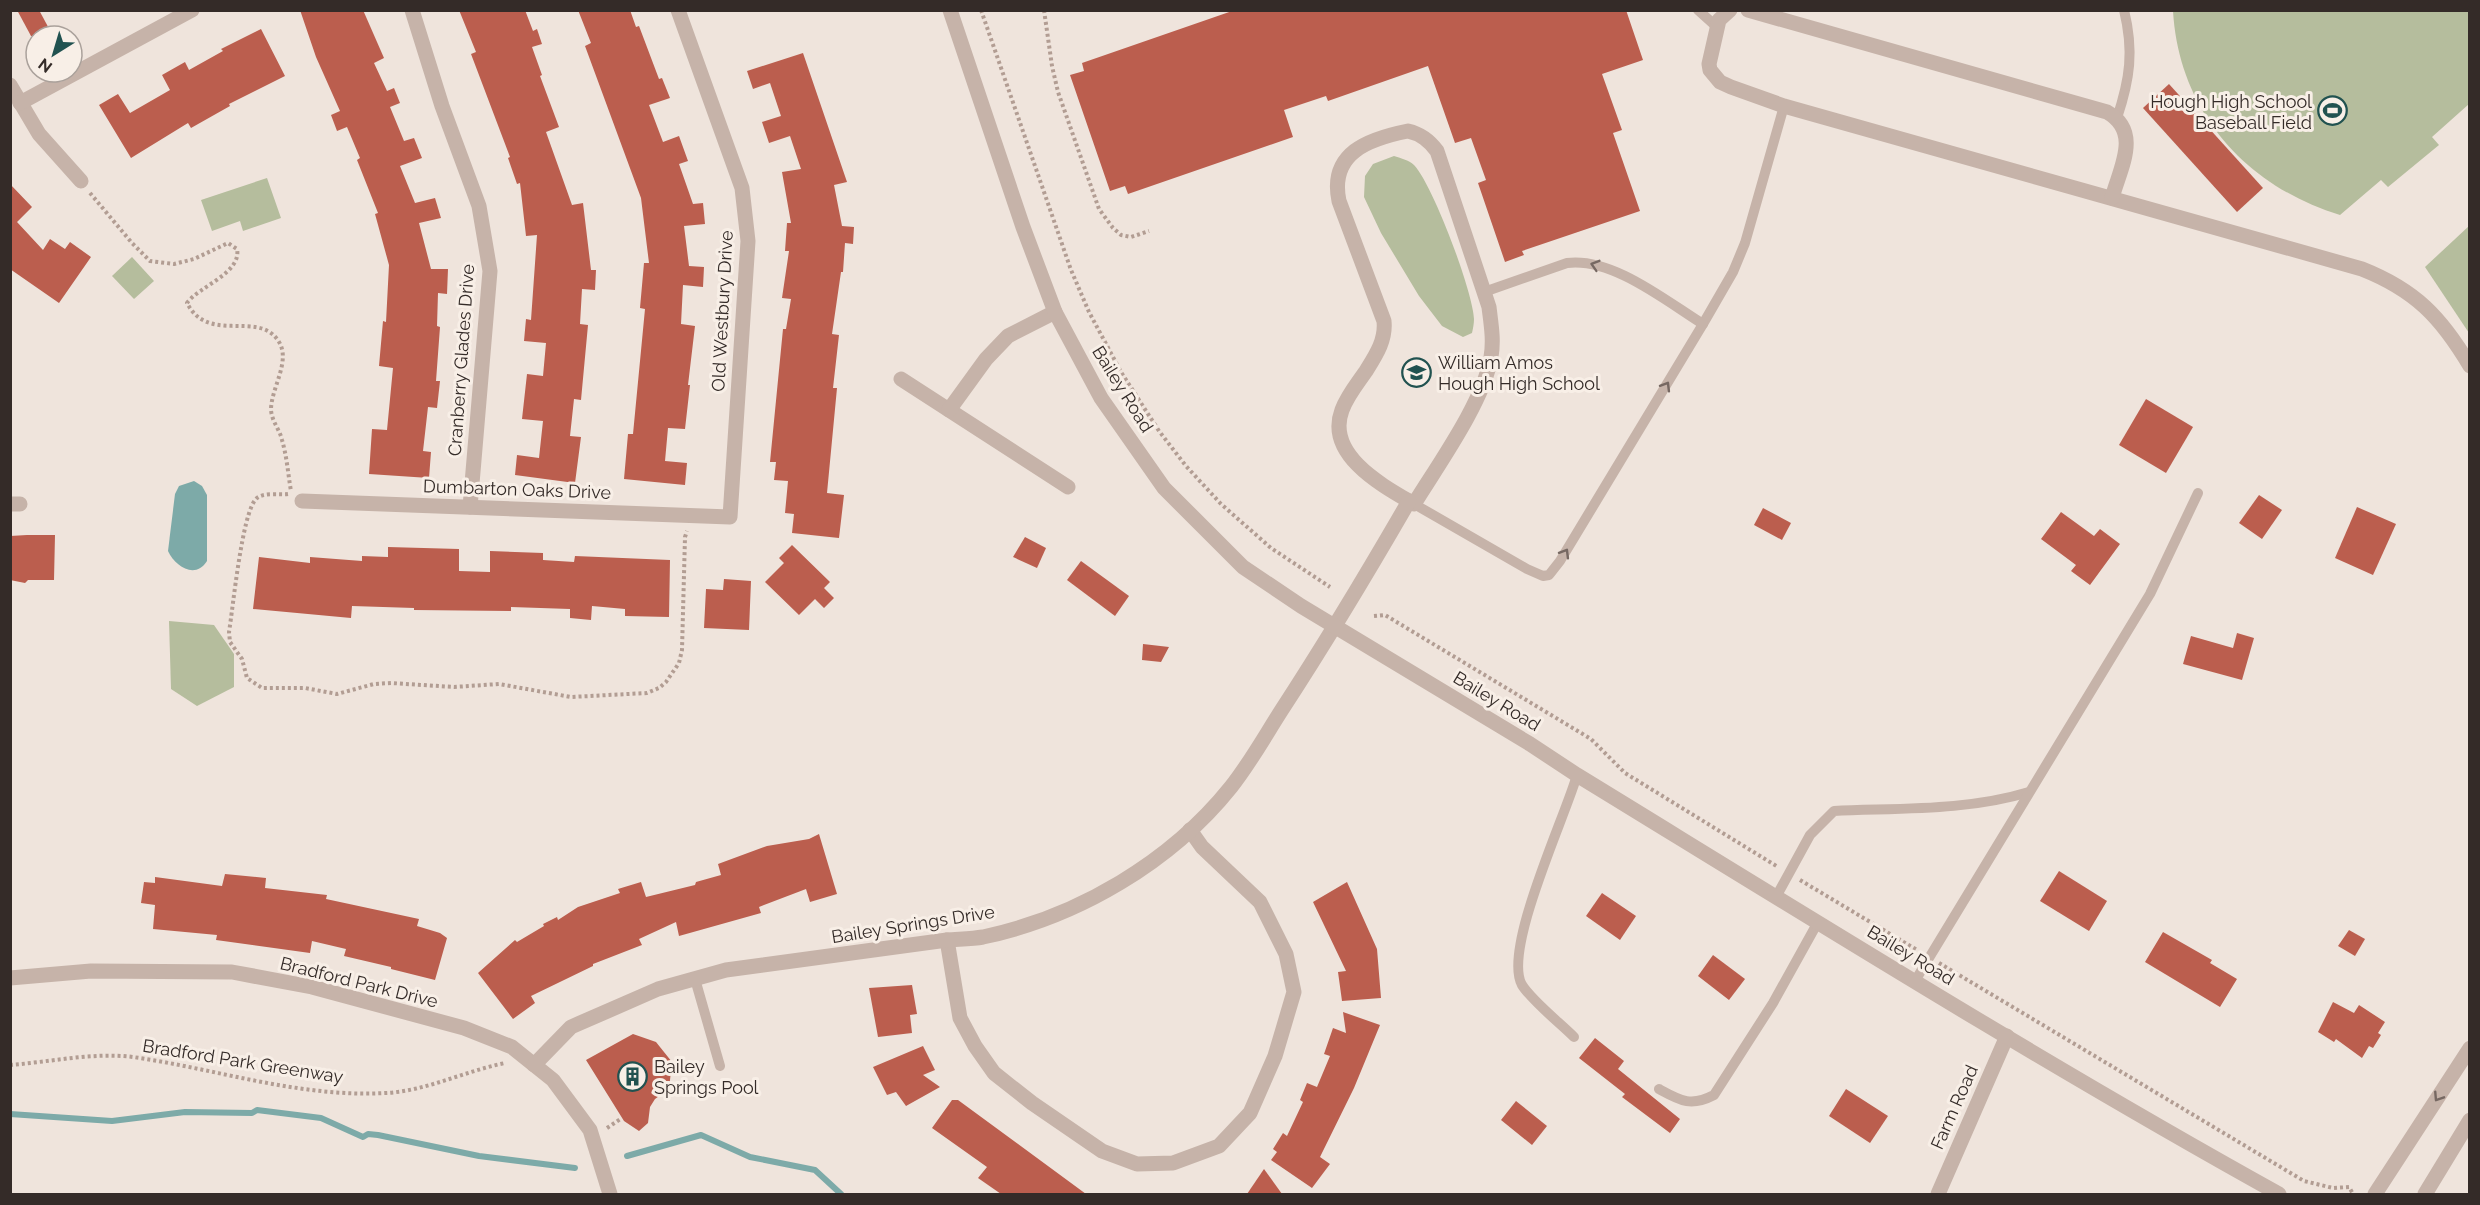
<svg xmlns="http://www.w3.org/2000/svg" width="2480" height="1205" viewBox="0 0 2480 1205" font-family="Raleway,sans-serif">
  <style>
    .green { fill: #b5bd9d }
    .water { fill: #7daaa8 }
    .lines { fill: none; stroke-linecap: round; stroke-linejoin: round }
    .stream { stroke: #7daaa8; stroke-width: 6 }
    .building { fill: #bb5e4e }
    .path { stroke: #b29d93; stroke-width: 4; stroke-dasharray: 3 3; stroke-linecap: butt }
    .service { stroke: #c6b3a9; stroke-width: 10 }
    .minor { stroke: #c6b3a9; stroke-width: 15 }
    .tertiary { stroke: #c6b3a9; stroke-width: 15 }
    .oneway { stroke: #766862 }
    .labels { text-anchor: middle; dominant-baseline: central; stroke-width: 6; stroke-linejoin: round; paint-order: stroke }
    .poi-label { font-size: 18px; fill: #342b28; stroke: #f8efe7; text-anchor: start }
    .street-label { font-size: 18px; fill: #342b28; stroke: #f8efe7 }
  </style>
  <rect width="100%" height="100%" fill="#efe4dc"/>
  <g class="green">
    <path d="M2173,11h296v93l-37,33 7,8 -51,42 -7,-7 -41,35c-95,-29 -161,-104 -167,-204z"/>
    <path d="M1394,156c6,2 15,4 20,9 19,20 59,127 60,154 0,5 -1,9 -2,14l-9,4 -21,-11 -23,-30 -38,-63 -17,-36 1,-21 8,-12z"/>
    <polygon points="267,178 281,218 243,231 240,221 212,231 201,200"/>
    <polygon points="2469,226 2469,333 2425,267"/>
    <polygon points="132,257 154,281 134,299 112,276"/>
    <polygon points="169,621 214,625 234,654 234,687 197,706 171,689"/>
  </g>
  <path class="water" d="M194,481l8,5 5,9v66c-12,19 -32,5 -39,-10l7,-57 4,-8z"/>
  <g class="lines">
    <g class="stream">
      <polyline points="10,1114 112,1121 185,1112 252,1113 257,1110 321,1118 363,1137 368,1134 378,1135 479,1156 575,1168"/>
      <polyline points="627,1156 701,1135 750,1157 815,1170 841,1194"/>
    </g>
  </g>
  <g class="building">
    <polygon points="17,10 39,10 53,36 31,36"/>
    <polygon points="300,10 363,10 384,58 374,63 387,91 394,88 400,103 390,107 404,141 414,138 422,158 400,166 415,203 435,198 441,218 419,223 431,269 448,269 447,294 438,293 437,326 440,327 436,381 440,381 437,408 428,407 423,451 431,452 429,478 369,474 372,429 387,430 393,368 379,366 383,321 386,322 389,265 375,214 378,213 357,160 360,158 347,127 337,131 331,115 340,111 316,57"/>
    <polygon points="459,10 525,10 533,31 537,29 542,44 532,47 542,75 540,76 559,127 546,132 572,205 583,203 591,270 596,270 595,290 582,289 580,324 588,325 581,400 574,399 570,436 581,437 575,483 515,475 517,455 539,458 543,421 522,419 527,374 543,376 546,343 524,341 526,319 531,320 537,235 526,236 520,183 517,184 508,158 510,157 471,54 476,52"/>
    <polygon points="578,10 630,10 636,27 639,26 659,79 662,78 670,98 649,105 663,142 679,136 688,161 679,164 693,204 703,203 705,224 684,226 689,266 704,267 703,287 683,285 681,324 695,326 688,385 690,385 685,429 668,428 665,461 687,463 685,485 624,479 628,434 633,434 645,309 640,308 644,263 649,263 641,198 585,46 591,43"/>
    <polygon points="1235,10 1626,10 1643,60 1602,74 1622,130 1613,133 1640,211 1522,251 1524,255 1505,262 1478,183 1486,180 1471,138 1455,143 1428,66 1328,101 1326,96 1284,110 1293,137 1128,194 1125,186 1110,191 1070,75 1084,71 1082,63"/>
    <polygon points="261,29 285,76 229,104 230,106 191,128 188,123 131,158 99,105 118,94 130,113 170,90 162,75 185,62 189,70 223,51 221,49"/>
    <polygon points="803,53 847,182 834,185 842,226 854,227 853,244 845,243 843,272 841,272 832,334 839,335 833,388 837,388 827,493 844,495 839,538 792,533 794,514 785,513 788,481 774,480 776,462 770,462 783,329 786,329 791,299 782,298 789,251 785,251 787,223 791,223 782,172 801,169 790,136 769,143 762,122 781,116 770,83 753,89 747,71"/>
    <polygon points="2169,84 2263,188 2237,212 2143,108"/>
    <polygon points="10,184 32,207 17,222 43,250 50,239 65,249 70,242 91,257 59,303 10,269"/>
    <polygon points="2146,399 2193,427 2166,473 2119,445"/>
    <polygon points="2259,495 2282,510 2262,539 2239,523"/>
    <polygon points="2357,507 2396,524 2373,575 2335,558"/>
    <polygon points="1763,508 1791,523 1782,540 1754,525"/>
    <polygon points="2061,512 2094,536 2100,529 2120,544 2090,585 2071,571 2076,565 2041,539"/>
    <polygon points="27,535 55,535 54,580 28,580 25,583 10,580 10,536"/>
    <polygon points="1025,537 1046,548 1037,568 1013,557"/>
    <polygon points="792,545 830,582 824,588 834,598 824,608 815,599 799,615 765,582 784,563 779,558"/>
    <polygon points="388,547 459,549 459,571 490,572 490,551 543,553 543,560 574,562 575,556 670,560 669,617 625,616 625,609 592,606 591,620 570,618 570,609 511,607 511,611 414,610 414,608 352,606 351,618 253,609 259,557 310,563 310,557 362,561 362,556 388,557"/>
    <polygon points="1081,561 1129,596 1115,616 1067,580"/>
    <polygon points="724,579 751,581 749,630 704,628 706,589 723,590"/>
    <polygon points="2237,633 2254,638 2242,680 2183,664 2191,636 2233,648"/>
    <polygon points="1143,644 1169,647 1161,662 1142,660"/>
    <polygon points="819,834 837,894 810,902 806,889 759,907 761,913 679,936 676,922 639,939 642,945 593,964 593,966 531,996 535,1003 513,1019 478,973 515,940 517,942 544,926 543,924 557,917 558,920 578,907 620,893 618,889 641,882 646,897 695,885 696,882 721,875 718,864 767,846 809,839"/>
    <polygon points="2059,871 2107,901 2089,931 2040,901"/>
    <polygon points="225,874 266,878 265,888 327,895 326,899 419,919 417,926 440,933 447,938 435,980 391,969 391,967 344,956 346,949 312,941 310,953 216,940 217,935 153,929 155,905 141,903 144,882 155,883 155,877 222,886"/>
    <polygon points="1347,882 1377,949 1381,998 1342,1001 1338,972 1346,971 1313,902"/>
    <polygon points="1602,893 1636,916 1620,940 1586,916"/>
    <polygon points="2349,930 2365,939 2355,956 2338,946"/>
    <polygon points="2163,932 2212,960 2210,963 2237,979 2220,1007 2145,962"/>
    <polygon points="1713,955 1745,979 1729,1000 1698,976"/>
    <polygon points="912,985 917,1014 910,1015 912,1033 878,1037 869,988"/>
    <polygon points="2333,1002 2354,1013 2359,1005 2385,1022 2378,1033 2381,1035 2373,1048 2369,1046 2362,1058 2336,1039 2334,1042 2318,1032"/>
    <polygon points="1343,1012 1380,1025 1354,1088 1320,1157 1330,1164 1312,1188 1271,1160 1277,1152 1273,1149 1283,1133 1287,1136 1303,1102 1300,1100 1307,1083 1317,1087 1330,1056 1324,1054 1333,1028 1346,1033"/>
    <polygon points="633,1034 656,1042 672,1062 669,1089 655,1099 650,1107 648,1123 639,1131 624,1121 586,1060"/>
    <polygon points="1595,1038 1624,1061 1618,1069 1680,1119 1670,1133 1622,1097 1625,1094 1579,1058"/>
    <polygon points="923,1046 935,1070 923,1075 940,1087 906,1106 896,1092 887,1095 873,1067"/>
    <polygon points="1846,1089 1888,1116 1870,1143 1829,1116"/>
    <polygon points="952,1100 958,1100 1086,1194 1001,1194 978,1178 987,1167 932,1128"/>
    <polygon points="1516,1101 1547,1126 1532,1145 1501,1120"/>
    <polygon points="1264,1169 1282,1194 1247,1194"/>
  </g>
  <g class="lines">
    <g class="path">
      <polyline points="981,10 1071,270 1089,312 1121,372 1159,431 1186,466 1221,504 1271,548 1330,587"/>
      <polyline points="1044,10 1052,66 1058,92 1099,209 1113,228 1121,235 1131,237 1149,231"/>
      <path d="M90,193l42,50 18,18 24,3 20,-5 34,-16 9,6c5,24 -39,38 -50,54 21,41 69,8 90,36 16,20 -6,48 -6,71 1,12 9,20 11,30 5,17 6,34 9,51"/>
      <path d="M288,494c-8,1 -26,-2 -32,5 -14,14 -23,109 -27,133l1,10 12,17 5,19 15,10h43l32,6 37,-10 17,-1 63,4 45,-3 72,13 76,-4 12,-5 7,-6 13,-19 3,-13 3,-113 2,-6"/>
      <polyline points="1374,616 1385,615 1591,739 1625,773 1778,867"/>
      <polyline points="1800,880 1917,950"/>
      <polyline points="1939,963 2304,1181 2333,1188 2349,1187 2353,1194"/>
      <path d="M10,1065c40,-3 84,-13 123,-8 84,12 167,41 253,36 40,-2 79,-22 119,-30"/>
      <polyline points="607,1128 622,1118"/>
    </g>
    <g class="service">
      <polyline points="1698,10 1718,28"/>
      <path d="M2117,118c13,-39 17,-67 7,-108"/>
      <polyline points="1703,324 1733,272 1745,243 1784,106"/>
      <path d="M1414,504l113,65 16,7 6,-1 11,-14 143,-237c-37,-23 -91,-67 -136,-61l-83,29"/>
      <path d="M1776,897l34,-62 24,-24c65,-3 133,0 195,-19"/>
      <polyline points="695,979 720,1066"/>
      <polyline points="1915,981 2150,594 2198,493"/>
      <path d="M1574,1037c-14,-14 -42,-36 -52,-52 -20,-35 44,-170 55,-210"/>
      <path d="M1659,1089c22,12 32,18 55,6l59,-92 45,-81"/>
    </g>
    <g class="minor">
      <polyline points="412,10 442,106 479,206 490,271 470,507"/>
      <path d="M1730,10l-11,10 -10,44 1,6 10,12 11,5 53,19 578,163c53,21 79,48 108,97"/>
      <path d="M1748,10l359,102c35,20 13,56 5,86"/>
      <polyline points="10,85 39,134 81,181"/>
      <polyline points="20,103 192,10"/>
      <path d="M1408,131c13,3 21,9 29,20l52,156c2,17 5,33 2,50 -7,44 -53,108 -77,147 -31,-18 -89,-49 -72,-94 5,-14 15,-26 24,-39 10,-16 20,-31 18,-50l-45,-120c-10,-48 29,-62 69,-70z"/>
      <polyline points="901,379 1068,487"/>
      <polyline points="949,410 986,359 1008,336 1055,312"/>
      <polyline points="302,501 730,517 748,241 742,188 678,10"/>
      <polyline points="10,504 20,504"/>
      <polyline points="947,940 960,1018 975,1046 994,1073 1032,1103 1102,1151 1137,1164 1173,1163 1219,1146 1250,1113 1275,1056 1294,992 1286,954 1260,902 1202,847 1190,830"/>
      <polyline points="10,978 91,971 232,972 312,987 464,1028 512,1047 553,1080 590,1130 610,1194"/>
      <path d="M534,1065l37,-38 87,-38 68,-19 221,-30c12,-1 25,-1 36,-3 95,-20 188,-75 248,-150 19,-24 34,-51 50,-76 45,-69 87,-139 128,-210"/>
      <polyline points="1938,1194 2007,1036"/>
      <polyline points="2375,1194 2470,1048"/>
      <polyline points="2425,1194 2470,1120"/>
    </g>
    <path class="tertiary" d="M950,10l73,217 32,85 46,86 63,90 79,79 58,39 229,138 47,31c232,142 464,287 702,419"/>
  </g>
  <defs><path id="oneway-chevron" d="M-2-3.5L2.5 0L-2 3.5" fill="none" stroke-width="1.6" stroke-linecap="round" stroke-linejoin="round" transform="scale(1.5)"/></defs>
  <g class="oneway">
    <use href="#oneway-chevron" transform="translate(1595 265) rotate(-163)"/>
    <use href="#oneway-chevron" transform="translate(1666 386) rotate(-59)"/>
    <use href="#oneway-chevron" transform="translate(1565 553) rotate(-59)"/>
    <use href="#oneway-chevron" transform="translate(2438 1097) rotate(123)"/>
  </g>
  <defs>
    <symbol id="stadium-ring" viewBox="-11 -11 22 22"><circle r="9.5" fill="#f8efe7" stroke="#215250" stroke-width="1.5"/><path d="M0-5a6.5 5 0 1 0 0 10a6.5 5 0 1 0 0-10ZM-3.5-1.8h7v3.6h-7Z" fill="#215250"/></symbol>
    <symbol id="school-ring" viewBox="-11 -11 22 22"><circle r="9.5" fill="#f8efe7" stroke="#215250" stroke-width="1.5"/><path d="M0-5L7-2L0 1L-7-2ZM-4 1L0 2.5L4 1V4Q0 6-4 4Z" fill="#215250"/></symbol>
    <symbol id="building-ring" viewBox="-11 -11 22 22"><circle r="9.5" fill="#f8efe7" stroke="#215250" stroke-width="1.5"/><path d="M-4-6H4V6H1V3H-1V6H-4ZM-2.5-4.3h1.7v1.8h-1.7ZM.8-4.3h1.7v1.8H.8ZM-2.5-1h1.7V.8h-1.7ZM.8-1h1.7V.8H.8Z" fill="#215250"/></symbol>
  </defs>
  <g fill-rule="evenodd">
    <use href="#stadium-ring" x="2316" y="94" width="33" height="33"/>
    <use href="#school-ring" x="1400" y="356" width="33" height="33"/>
    <use href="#building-ring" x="616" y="1060" width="33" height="33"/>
  </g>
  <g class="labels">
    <g class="poi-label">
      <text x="2312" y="101" text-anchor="end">Hough High School<tspan x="2312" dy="21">Baseball Field</tspan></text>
      <text x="1438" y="362">William Amos<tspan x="1438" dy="21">Hough High School</tspan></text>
      <text x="654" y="1066">Bailey<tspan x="654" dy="21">Springs Pool</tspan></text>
    </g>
    <g class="street-label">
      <text transform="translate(722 311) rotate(-87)">Old Westbury Drive</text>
      <text transform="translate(461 360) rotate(-86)">Cranberry Glades Drive</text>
      <text transform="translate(1123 389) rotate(58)">Bailey Road</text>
      <text transform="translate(517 489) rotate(2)">Dumbarton Oaks Drive</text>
      <text transform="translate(1497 701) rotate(31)">Bailey Road</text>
      <text transform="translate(913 924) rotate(-9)">Bailey Springs Drive</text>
      <text transform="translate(1911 955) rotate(31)">Bailey Road</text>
      <text transform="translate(359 982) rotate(14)">Bradford Park Drive</text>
      <text transform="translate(243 1061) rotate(9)">Bradford Park Greenway</text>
      <text transform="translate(1954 1107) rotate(-66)">Farm Road</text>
    </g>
  </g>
  <rect width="2480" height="1205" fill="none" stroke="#342b28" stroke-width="24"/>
  <g transform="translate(54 54) rotate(217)"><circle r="28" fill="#f8efe7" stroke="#aaa19b" stroke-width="1.5"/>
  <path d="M0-4.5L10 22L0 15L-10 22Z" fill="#215250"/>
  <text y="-9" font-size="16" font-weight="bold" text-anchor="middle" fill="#342b28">N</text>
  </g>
</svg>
